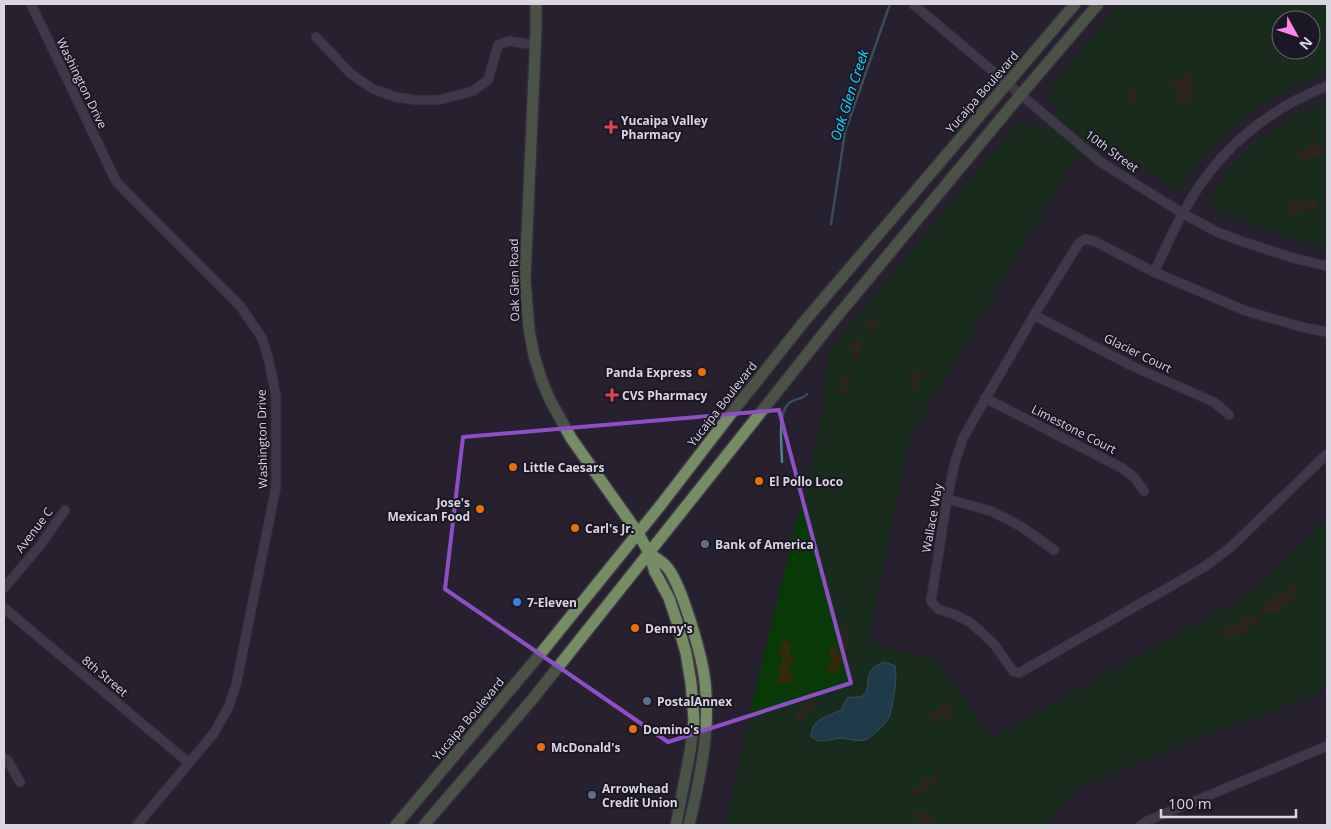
<svg xmlns="http://www.w3.org/2000/svg" width="1331" height="829" viewBox="0 0 1331 829" font-family="'Open Sans',sans-serif">
  <style>
    .green { fill: #0a3908; fill-rule: evenodd }
    .sand { fill: #322a09 }
    .water { fill: #185c6a; stroke: #52818e }
    .lines { fill: none; stroke-linecap: round; stroke-linejoin: round }
    .stream { stroke: #52818e; stroke-width: 2.5 }
    .minor-casing { stroke: #403a47; stroke-width: 11 }
    .major-casing { stroke: #403a47; stroke-width: 14 }
    .minor { stroke: #5b5566; stroke-width: 9 }
    .major { stroke: #758c65; stroke-width: 11 }
    .marked { fill: none; stroke: #8e4ec6; stroke-width: 4; stroke-linejoin: round }
    .health-dot { fill: #e0444e; stroke: #1c1725; stroke-width: 2 }
    .food-dot { fill: #e8710a; stroke: #1c1725; stroke-width: 2 }
    .service-dot { fill: #5c6f8a; stroke: #1c1725; stroke-width: 2 }
    .shop-dot { fill: #3f7fe0; stroke: #1c1725; stroke-width: 2 }
    .labels { text-anchor: middle; dominant-baseline: central; stroke-width: 4; stroke-linejoin: round; paint-order: stroke }
    .street-label { font-size: 12px; fill: #dad6e1; stroke: #1c1725 }
    .poi-label { font-size: 12px; font-weight: bold; fill: #dad6e1; stroke: #1c1725; text-anchor: start }
    .water-label { font-size: 14px; font-style: italic; fill: #08daff; stroke: #1c1725 }
  </style>
  <rect width="100%" height="100%" fill="#26202f"/>
  <g class="green">
    <path d="M1120,4h207v68c-41,17 -80,38 -111,72 -10,10 -19,21 -27,32 -3,6 -5,12 -11,15l-74,-50 -30,19 -164,278 -42,204 69,18 55,78 257,-144 78,-75v166l-10,8 -60,25 -39,12 -142,58 -29,37h-321l24,-112 72,-296 6,-65 188,-228 14,-2 11,8 19,-21 -11,-10 3,-14zM1281,20h30v30h-30z"/>
    <path d="M1327,102v147l-16,-3 -99,-37 -3,-8c18,-37 57,-71 93,-89 8,-4 17,-7 25,-10z"/>
  </g>
  <g class="sand">
    <path d="M1281,29c0,8 -2,24 -12,12v-6c3,-4 9,-2 12,-6z"/>
    <path d="M1187,71h3l4,3 -1,8 2,8 -5,5v11l-4,3c-6,-1 -8,-5 -10,-10l3,-10 -7,-3 -2,-3 2,-4 11,-2z"/>
    <polygon points="1134,90 1138,91 1140,93 1140,97 1129,102 1126,98 1127,94"/>
    <polygon points="1311,138 1313,139 1318,145 1323,147 1324,151 1321,156 1314,156 1310,159 1303,161 1298,157 1298,152 1299,149 1305,149 1307,148 1308,141"/>
    <path d="M1306,198l8,2 3,2v6l-6,3 -5,-1c-9,3 -16,12 -23,-2 7,-5 15,-5 23,-10z"/>
    <path d="M875,318l4,3 -3,11 -3,2 -5,-2c0,-8 -3,-9 7,-14z"/>
    <polygon points="857,339 862,339 863,344 861,347 860,357 855,359 852,357 852,352 848,347"/>
    <polygon points="919,370 922,370 923,372 921,377 922,380 916,383 918,389 915,391 911,390 912,386 909,382 911,378 908,374 909,372 911,371 916,373"/>
    <path d="M848,372l3,1 1,3 -5,8 -1,10 -2,2h-3l-5,-3 6,-8c-1,-7 -2,-10 6,-13z"/>
    <polygon points="1288,585 1294,585 1296,590 1293,594 1294,601 1292,604 1283,605 1280,613 1270,612 1263,614 1260,612 1259,608 1262,604 1270,600 1274,595 1282,594"/>
    <path d="M1246,616c6,1 13,0 14,8l-3,2 -9,2 -3,7h-11l-8,4 -4,-2v-5l9,-8 4,-1 7,1 2,-7z"/>
    <polygon points="844,626 849,629 850,635 848,640 850,643 849,648 846,650 844,650 841,645 838,643 837,640 842,633 841,630"/>
    <path d="M783,641l7,1 1,3 -2,9 5,6 -5,12 4,2 1,3 -3,5h-6l-5,3 -4,-2 4,-8 -2,-5c4,-9 8,-8 0,-17l4,-4 -1,-7z"/>
    <path d="M830,646h2l12,13 -4,4 1,5 -10,7 -2,-1c-4,-8 0,-9 3,-15l-3,-8z"/>
    <path d="M811,700l4,2v4c-6,5 -10,10 -14,16h-4c-3,-8 6,-19 14,-22z"/>
    <polygon points="951,701 955,704 954,706 948,708 947,711 951,713 954,715 951,719 946,719 940,716 935,723 930,724 929,720 932,711 935,709 939,709 943,702"/>
    <polygon points="937,773 940,775 940,777 934,784 918,795 916,796 912,794 911,791 913,787 920,787 921,781 924,779 929,781 931,781 934,774"/>
    <path d="M916,809c7,2 18,9 20,16h-25l7,-3 -6,-9z"/>
  </g>
  <path class="water" d="M885,662l10,4c3,9 -2,41 -6,51 -2,6 -16,19 -22,22 -8,4 -18,-1 -27,-1 -10,1 -22,7 -29,-2 0,-17 18,-20 30,-26l6,-12c5,-2 12,0 16,-2 10,-7 -4,-27 22,-34z"/>
  <g class="lines">
    <g class="stream">
      <polyline points="831,224 845,132 890,4"/>
      <path d="M782,462c0,-15 -5,-48 7,-59 6,-5 13,-3 18,-9"/>
    </g>
    <defs>
      <g id="minor">
        <polyline points="31,4 116,181 127,193 241,307 262,338 269,361 276,396 276,487 236,685 228,708 214,733 137,825"/>
        <polyline points="913,4 1102,163 1182,213 1217,232 1241,241 1293,258 1327,266"/>
        <polyline points="316,37 351,74 373,89 396,97 415,100 439,100 473,91 488,80 498,45 509,41 535,45"/>
        <path d="M1154,272c10,-20 18,-40 29,-59 32,-60 81,-102 144,-127"/>
        <polyline points="1034,315 1132,366 1214,402 1229,415"/>
        <polyline points="1327,332 1302,327 1246,311 1154,272 1094,241 1085,239 1079,243 1034,315 963,438 955,462 947,499 931,601 938,609 956,615 971,623 994,644 1013,671 1019,673 1204,567 1231,547 1327,454"/>
        <polyline points="985,398 1122,468 1134,477 1144,491"/>
        <polyline points="947,499 991,511 1022,527 1054,550"/>
        <polyline points="4,588 39,547 65,510"/>
        <polyline points="4,608 189,763"/>
        <polyline points="4,758 8,761 20,782"/>
        <polyline points="1141,825 1147,821 1327,746"/>
      </g>
      <g id="major">
        <polyline points="536,4 536,30 525,279 529,329 534,356 542,381 550,400 571,438 638,533 649,553 655,572 669,598 678,625 686,653 691,683 694,720 690,752 676,825"/>
        <path d="M649,553c5,4 11,7 16,12 11,10 21,43 26,58 7,23 14,47 15,71 3,44 -7,88 -17,131"/>
        <polyline points="396,825 537,658 660,506 737,406 803,323 1075,4"/>
        <polyline points="424,825 531,701 835,319 1012,105 1098,4"/>
      </g>
    </defs>
    <use href="#minor" class="minor-casing"/>
    <use href="#major" class="major-casing"/>
    <use href="#minor" class="minor"/>
    <use href="#major" class="major"/>
  </g>
  <path d="M0 0H1331V829H0ZM779,410l72,273 -183,59 -223,-153 18,-152z" fill="#26202f" fill-opacity=".55" fill-rule="evenodd"/>
  <path class="marked" d="M779,410l72,273 -183,59 -223,-153 18,-152z"/>
  <g class="health-dot">
    <path d="M608.5 119.5h5v5h5v5h-5v5h-5v-5h-5v-5h5z"/>
    <path d="M609.5 387.5h5v5h5v5h-5v5h-5v-5h-5v-5h5z"/>
  </g>
  <g class="food-dot">
    <circle cx="702" cy="372" r="5"/>
    <circle cx="513" cy="467" r="5"/>
    <circle cx="759" cy="481" r="5"/>
    <circle cx="480" cy="509" r="5"/>
    <circle cx="575" cy="528" r="5"/>
    <circle cx="635" cy="628" r="5"/>
    <circle cx="633" cy="729" r="5"/>
    <circle cx="541" cy="747" r="5"/>
  </g>
  <g class="service-dot">
    <circle cx="705" cy="544" r="5"/>
    <circle cx="647" cy="701" r="5"/>
    <circle cx="592" cy="795" r="5"/>
  </g>
  <circle class="shop-dot" cx="517" cy="602" r="5"/>
  <g class="labels">
    <g class="street-label">
      <text transform="translate(82 83) rotate(64)">Washington Drive</text>
      <text transform="translate(982 92) rotate(-49)">Yucaipa Boulevard</text>
      <text transform="translate(1112 151) rotate(36)">10th Street</text>
      <text transform="translate(514 280) rotate(-91)">Oak Glen Road</text>
      <text transform="translate(1138 353) rotate(26)">Glacier Court</text>
      <text transform="translate(722 404) rotate(-52)">Yucaipa Boulevard</text>
      <text transform="translate(1074 429) rotate(27)">Limestone Court</text>
      <text transform="translate(262 439) rotate(-91)">Washington Drive</text>
      <text transform="translate(932 518) rotate(-80)">Wallace Way</text>
      <text transform="translate(34 530) rotate(-53)">Avenue C</text>
      <text transform="translate(105 676) rotate(40)">8th Street</text>
      <text transform="translate(468 719) rotate(-50)">Yucaipa Boulevard</text>
    </g>
    <g class="poi-label">
      <text x="621" y="120">Yucaipa Valley<tspan x="621" dy="14">Pharmacy</tspan></text>
      <text x="692" y="372" text-anchor="end">Panda Express</text>
      <text x="622" y="395">CVS Pharmacy</text>
      <text x="523" y="467">Little Caesars</text>
      <text x="769" y="481">El Pollo Loco</text>
      <text x="470" y="502" text-anchor="end">Jose's<tspan x="470" dy="14">Mexican Food</tspan></text>
      <text x="585" y="528">Carl's Jr.</text>
      <text x="715" y="544">Bank of America</text>
      <text x="527" y="602">7-Eleven</text>
      <text x="645" y="628">Denny's</text>
      <text x="657" y="701">PostalAnnex</text>
      <text x="643" y="729">Domino's</text>
      <text x="551" y="747">McDonald's</text>
      <text x="602" y="788">Arrowhead<tspan x="602" dy="14">Credit Union</tspan></text>
    </g>
    <g class="water-label">
      <text transform="translate(849 95) rotate(-72)">Oak Glen Creek</text>
    </g>
  </g>
  <rect width="1331" height="829" fill="none" stroke="#dad6e1" stroke-width="10"/>
  <g transform="translate(1296 35) rotate(130)"><circle r="24" fill="#1c1725" stroke="#686370"/>
  <path d="M0-4L9 19L0 12L-9 19Z" fill="#f888eb"/>
  <text y="-8" font-size="14" font-weight="bold" text-anchor="middle" fill="#dad6e1">N</text>
  </g>
  <path d="M1161 809v8h135v-8" fill="none" stroke="#dad6e1" stroke-width="2.5"/>
  <text x="1168" y="809" font-size="15" fill="#dad6e1" stroke="#1c1725" stroke-width="4" paint-order="stroke">100 m</text>
</svg>
